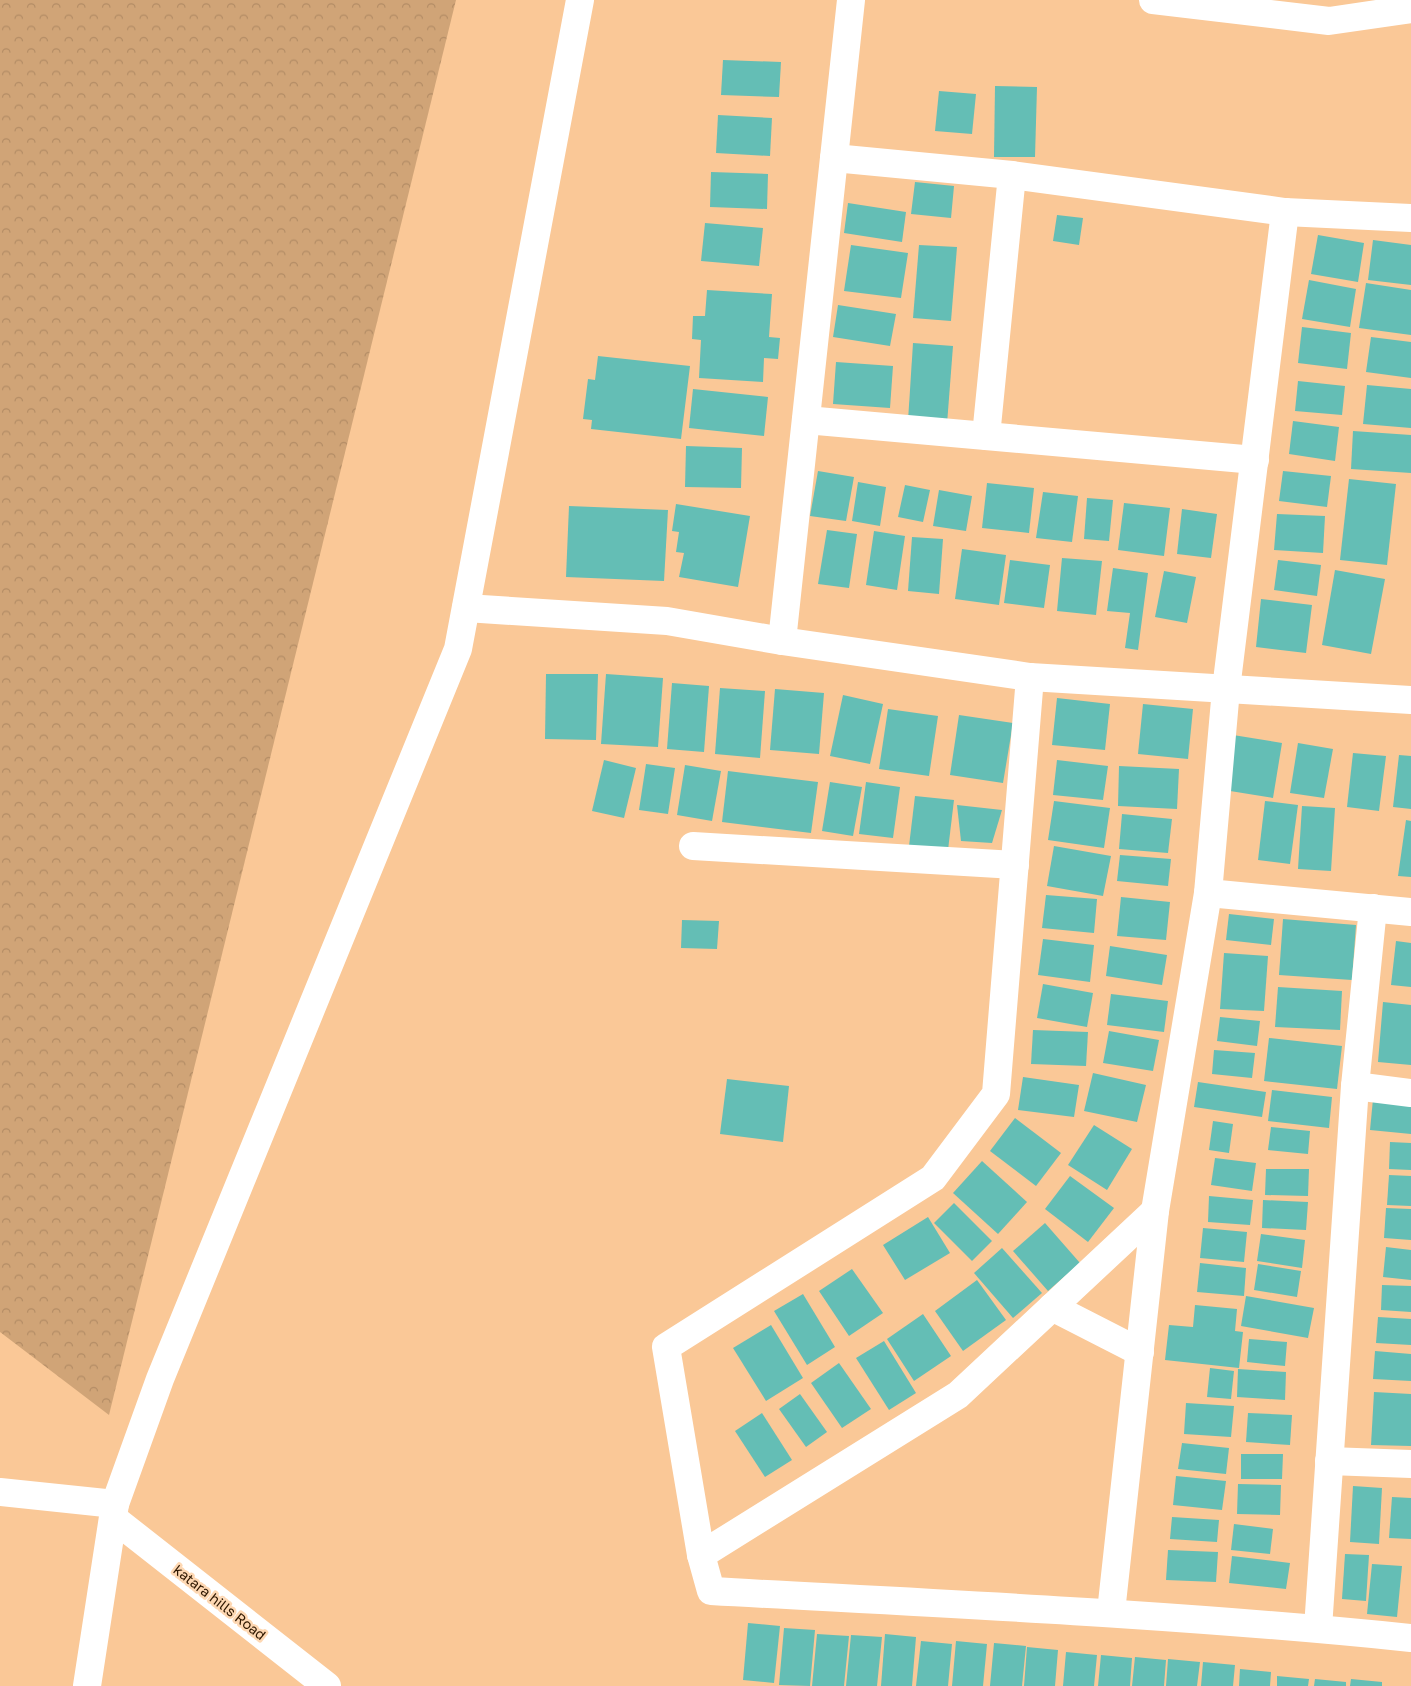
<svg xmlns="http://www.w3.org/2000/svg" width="1411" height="1686" viewBox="0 0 1411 1686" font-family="'Golos Text',sans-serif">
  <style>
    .forest { fill: url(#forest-crowns) }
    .building { fill: #64beb5 }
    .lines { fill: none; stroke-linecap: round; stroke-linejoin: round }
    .street { stroke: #fff; stroke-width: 28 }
    .labels { text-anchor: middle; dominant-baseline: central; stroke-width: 5; stroke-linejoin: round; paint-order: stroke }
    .street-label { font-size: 14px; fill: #2e1700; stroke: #fed8b3 }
  </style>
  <defs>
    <pattern id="forest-crowns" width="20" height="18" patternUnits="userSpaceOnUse" patternTransform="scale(1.25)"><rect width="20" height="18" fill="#d0a477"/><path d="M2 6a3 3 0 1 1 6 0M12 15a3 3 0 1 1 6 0" fill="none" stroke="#b38c65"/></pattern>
  </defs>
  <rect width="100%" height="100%" fill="#fac897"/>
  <polygon class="forest" points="0,0 456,0 109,1415 0,1332"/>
  <g class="building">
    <polygon points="723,60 781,62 779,97 721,95"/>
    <polygon points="995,86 1037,87 1035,157 994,157"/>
    <polygon points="939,91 976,94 972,134 935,131"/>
    <polygon points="718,115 772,118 770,156 716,153"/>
    <polygon points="711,172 768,174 767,209 710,207"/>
    <polygon points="915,182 954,186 951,218 911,214"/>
    <polygon points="848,203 906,212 902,242 844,233"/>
    <polygon points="1057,215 1083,218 1079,245 1053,241"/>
    <polygon points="705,223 763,228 759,266 701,261"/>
    <polygon points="1318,235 1364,243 1358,282 1311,274"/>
    <polygon points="1373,240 1411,245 1411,285 1368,280"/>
    <polygon points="851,245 908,253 901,298 844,291"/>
    <polygon points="919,245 957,247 951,321 913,318"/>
    <polygon points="1309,280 1356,289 1350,327 1302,319"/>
    <polygon points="1366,283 1411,290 1411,335 1359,328"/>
    <polygon points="707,290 772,294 769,337 780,338 778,359 764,358 763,382 699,378 701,340 692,339 693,316 705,316"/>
    <polygon points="838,305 896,314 890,346 833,337"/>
    <polygon points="1302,327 1351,333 1347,369 1298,363"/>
    <polygon points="1371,337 1411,342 1411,378 1366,372"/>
    <polygon points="913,343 953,346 947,424 908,421"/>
    <polygon points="598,356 690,366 681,439 591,429 592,420 583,419 588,379 595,380"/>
    <polygon points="836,362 893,366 890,408 833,404"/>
    <polygon points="1298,381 1345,386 1342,415 1295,411"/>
    <polygon points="1367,385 1411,389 1411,428 1363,424"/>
    <polygon points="693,389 768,397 764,436 689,428"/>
    <polygon points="1293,421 1339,427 1335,461 1289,454"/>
    <polygon points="1353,431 1411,435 1411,473 1351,469"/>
    <polygon points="686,446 742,448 741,488 685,487"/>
    <polygon points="818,471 854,477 846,521 810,516"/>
    <polygon points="1283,471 1331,476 1327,507 1279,501"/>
    <polygon points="1349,479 1396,484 1387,565 1340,560"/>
    <polygon points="858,482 886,487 880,526 852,521"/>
    <polygon points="987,483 1034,488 1029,533 982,528"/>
    <polygon points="905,485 930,490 923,522 898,517"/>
    <polygon points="939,490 972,496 966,531 933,526"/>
    <polygon points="1043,492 1078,496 1072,542 1036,538"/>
    <polygon points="1087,498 1113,500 1109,541 1084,539"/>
    <polygon points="1124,503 1170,508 1164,556 1118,550"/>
    <polygon points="676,504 750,516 738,587 679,577 684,553 676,552 679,532 672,531"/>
    <polygon points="569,506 668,510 664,581 566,577"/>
    <polygon points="1182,509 1217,514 1211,558 1177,554"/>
    <polygon points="1277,514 1325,516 1323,553 1274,550"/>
    <polygon points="827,530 857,534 849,588 818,584"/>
    <polygon points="874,531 905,536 897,590 866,585"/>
    <polygon points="912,537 943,539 939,594 908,591"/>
    <polygon points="962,549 1006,555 999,605 955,599"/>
    <polygon points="1062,558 1102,561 1096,615 1057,611"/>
    <polygon points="1010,560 1050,565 1044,608 1004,603"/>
    <polygon points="1278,560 1321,565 1317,596 1274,590"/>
    <polygon points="1113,568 1148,573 1138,650 1125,648 1130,613 1107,611"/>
    <polygon points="1335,570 1385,579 1371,654 1322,645"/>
    <polygon points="1164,571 1196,577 1187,623 1155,617"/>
    <polygon points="1261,599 1312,605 1306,653 1256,647"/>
    <polygon points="546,674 598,674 596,740 545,739"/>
    <polygon points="606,674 663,678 658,747 601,744"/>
    <polygon points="672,683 709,686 704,752 667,749"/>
    <polygon points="720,688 765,691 760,758 715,754"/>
    <polygon points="775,689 824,693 819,754 770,750"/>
    <polygon points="843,695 883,704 870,764 830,756"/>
    <polygon points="1057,698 1110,704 1105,750 1052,745"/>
    <polygon points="1143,704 1193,709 1188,759 1138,754"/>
    <polygon points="888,709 938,716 929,776 879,769"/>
    <polygon points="959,715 1013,723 1003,783 950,775"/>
    <polygon points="1233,735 1282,743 1273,798 1224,790"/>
    <polygon points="1298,743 1333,749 1324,798 1290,793"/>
    <polygon points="1353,753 1386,756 1379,811 1347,807"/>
    <polygon points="1399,755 1411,756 1411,809 1393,807"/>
    <polygon points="604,760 636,768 624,818 592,811"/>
    <polygon points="1057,760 1108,766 1103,800 1053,795"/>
    <polygon points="646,764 675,768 668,814 639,810"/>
    <polygon points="685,765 721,771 712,821 677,815"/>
    <polygon points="1119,766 1179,769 1177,809 1118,806"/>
    <polygon points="728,771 818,782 811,833 722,822"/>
    <polygon points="830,782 862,787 853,836 822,831"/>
    <polygon points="866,782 900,787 893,838 859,834"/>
    <polygon points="915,796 954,800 948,850 909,846"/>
    <polygon points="1054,801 1110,808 1104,848 1048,840"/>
    <polygon points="1265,801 1298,805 1290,864 1258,860"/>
    <polygon points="957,805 1002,810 992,843 961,841"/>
    <polygon points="1302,806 1335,808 1331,871 1298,869"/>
    <polygon points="1122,814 1172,819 1168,853 1119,849"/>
    <polygon points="1406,820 1411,821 1411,877 1398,876"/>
    <polygon points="1054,846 1111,856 1103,896 1047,886"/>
    <polygon points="1120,855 1171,859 1168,886 1117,881"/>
    <polygon points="1046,895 1097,899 1094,933 1042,928"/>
    <polygon points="1121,897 1170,902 1166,940 1117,936"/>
    <polygon points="1229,914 1274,919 1271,945 1226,940"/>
    <polygon points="1283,919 1356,925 1352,980 1279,975"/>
    <polygon points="682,920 719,921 717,949 681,948"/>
    <polygon points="1043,939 1094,945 1090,982 1038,975"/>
    <polygon points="1396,941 1411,943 1411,987 1391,985"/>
    <polygon points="1110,946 1167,955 1162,985 1106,976"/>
    <polygon points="1224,953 1268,956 1264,1011 1220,1009"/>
    <polygon points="1043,984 1093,993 1087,1027 1037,1018"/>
    <polygon points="1278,987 1342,991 1340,1030 1275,1027"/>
    <polygon points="1111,994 1168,1001 1164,1032 1107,1025"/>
    <polygon points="1383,1002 1411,1005 1411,1065 1378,1062"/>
    <polygon points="1220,1017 1260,1021 1257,1046 1217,1041"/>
    <polygon points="1033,1030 1088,1032 1086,1066 1031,1064"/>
    <polygon points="1109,1031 1159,1040 1153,1071 1103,1063"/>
    <polygon points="1269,1038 1342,1046 1337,1089 1264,1081"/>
    <polygon points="1214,1050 1255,1053 1252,1078 1212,1074"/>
    <polygon points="1093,1073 1146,1085 1137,1122 1084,1111"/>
    <polygon points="1023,1077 1079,1085 1074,1117 1018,1110"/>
    <polygon points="727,1079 789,1086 783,1142 720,1134"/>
    <polygon points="1198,1082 1266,1092 1262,1117 1194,1107"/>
    <polygon points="1272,1090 1332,1097 1329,1128 1268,1121"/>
    <polygon points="1373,1099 1411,1102 1411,1134 1370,1130"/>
    <polygon points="1015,1118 1061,1153 1036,1186 990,1151"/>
    <polygon points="1213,1121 1233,1124 1229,1153 1209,1150"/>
    <polygon points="1094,1125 1132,1149 1107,1190 1068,1165"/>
    <polygon points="1271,1127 1310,1131 1308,1154 1268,1150"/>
    <polygon points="1390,1142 1411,1143 1411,1170 1389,1169"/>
    <polygon points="1215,1158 1256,1163 1252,1191 1211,1185"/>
    <polygon points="982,1161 1027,1202 998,1234 953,1193"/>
    <polygon points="1266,1169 1309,1169 1308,1196 1265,1195"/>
    <polygon points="1389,1175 1411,1176 1411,1206 1387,1205"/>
    <polygon points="1070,1176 1114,1208 1088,1242 1045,1209"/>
    <polygon points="1209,1196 1253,1200 1250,1225 1208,1222"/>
    <polygon points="1263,1200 1308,1202 1306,1230 1262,1228"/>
    <polygon points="954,1203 992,1241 972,1261 934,1223"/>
    <polygon points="1386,1208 1411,1209 1411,1240 1384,1238"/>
    <polygon points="928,1217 950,1253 905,1280 883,1245"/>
    <polygon points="1045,1223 1080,1263 1048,1291 1013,1251"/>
    <polygon points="1203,1228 1247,1232 1244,1262 1200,1258"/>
    <polygon points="1261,1234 1305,1240 1302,1268 1257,1261"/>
    <polygon points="1386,1247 1411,1250 1411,1280 1383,1277"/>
    <polygon points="1002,1248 1042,1293 1013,1318 974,1273"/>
    <polygon points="1200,1263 1246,1268 1244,1296 1197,1292"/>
    <polygon points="1258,1264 1301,1271 1297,1297 1254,1290"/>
    <polygon points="852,1269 883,1313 849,1336 819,1291"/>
    <polygon points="977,1280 1006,1320 963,1351 935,1311"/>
    <polygon points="1382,1285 1411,1286 1411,1312 1381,1310"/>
    <polygon points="803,1294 835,1347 807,1365 774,1311"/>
    <polygon points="1246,1296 1314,1308 1308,1338 1241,1326"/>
    <polygon points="1195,1305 1237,1309 1235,1331 1243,1332 1239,1368 1165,1360 1169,1325 1193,1327"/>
    <polygon points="923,1314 951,1356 914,1381 887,1339"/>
    <polygon points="1378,1317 1411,1319 1411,1345 1376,1343"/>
    <polygon points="771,1325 803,1378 766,1401 733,1348"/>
    <polygon points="1249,1339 1287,1342 1285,1366 1247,1362"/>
    <polygon points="884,1341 916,1393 889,1410 856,1358"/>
    <polygon points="1375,1351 1411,1354 1411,1381 1373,1379"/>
    <polygon points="839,1363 871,1409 842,1428 811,1383"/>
    <polygon points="1210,1368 1234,1371 1231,1399 1207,1397"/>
    <polygon points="1238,1369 1286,1372 1285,1400 1237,1397"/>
    <polygon points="1374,1392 1411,1394 1411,1446 1371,1445"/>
    <polygon points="800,1394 827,1432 806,1447 779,1409"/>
    <polygon points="1186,1403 1234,1406 1231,1437 1184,1434"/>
    <polygon points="762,1413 792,1460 765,1477 735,1431"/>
    <polygon points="1248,1413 1292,1415 1290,1445 1246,1442"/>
    <polygon points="1182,1443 1229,1448 1226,1474 1178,1469"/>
    <polygon points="1241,1454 1283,1454 1282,1479 1241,1479"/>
    <polygon points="1176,1476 1226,1481 1222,1510 1173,1505"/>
    <polygon points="1238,1484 1281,1485 1280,1515 1237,1514"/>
    <polygon points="1353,1486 1382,1488 1379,1544 1350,1542"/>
    <polygon points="1392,1497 1411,1498 1411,1539 1389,1538"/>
    <polygon points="1172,1517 1219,1520 1217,1542 1170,1539"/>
    <polygon points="1234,1524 1273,1529 1270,1554 1231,1550"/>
    <polygon points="1168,1550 1218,1552 1216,1582 1166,1580"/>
    <polygon points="1345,1554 1369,1555 1366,1601 1342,1599"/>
    <polygon points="1232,1556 1290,1563 1286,1589 1229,1583"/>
    <polygon points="1372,1564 1402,1566 1397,1617 1367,1614"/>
    <polygon points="748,1623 780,1626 774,1683 743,1680"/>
    <polygon points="784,1628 815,1630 810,1686 779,1685"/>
    <polygon points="817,1634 849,1636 844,1686 812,1686"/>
    <polygon points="885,1634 916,1637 912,1686 881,1686"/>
    <polygon points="851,1635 882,1637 877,1686 846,1686"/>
    <polygon points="921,1641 952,1644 948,1686 916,1686"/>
    <polygon points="956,1641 987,1644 983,1686 952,1686"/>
    <polygon points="994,1643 1026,1646 1022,1686 990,1686"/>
    <polygon points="1027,1647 1058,1650 1055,1686 1024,1686"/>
    <polygon points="1066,1652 1097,1655 1094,1686 1063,1686"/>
    <polygon points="1101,1655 1132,1658 1130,1686 1098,1686"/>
    <polygon points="1135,1657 1166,1660 1164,1686 1132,1686"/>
    <polygon points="1168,1659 1200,1662 1197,1686 1166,1686"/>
    <polygon points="1203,1662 1235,1665 1233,1686 1201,1686"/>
    <polygon points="1240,1669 1271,1672 1270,1686 1239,1686"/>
    <polygon points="1277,1676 1309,1679 1308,1686 1277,1686"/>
    <polygon points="1315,1679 1346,1682 1346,1686 1314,1686"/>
    <polygon points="1351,1679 1382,1682 1382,1686 1350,1686"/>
  </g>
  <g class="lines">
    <g class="street">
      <polyline points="1153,0 1329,21 1411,9"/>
      <polyline points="834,158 1012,175 1285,212 1411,218"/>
      <polyline points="806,420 1255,460"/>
      <polyline points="986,436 1012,175"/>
      <polyline points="466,608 667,621 782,641 1030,677 1411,700"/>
      <polyline points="782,641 851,0"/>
      <path d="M1030,677l-34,417 -63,84 -267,169 35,208 10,36c234,13 467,23 700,47"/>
      <polyline points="693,846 1015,865"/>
      <polyline points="1208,893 1411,912"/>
      <polyline points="1355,1086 1411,1093"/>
      <polyline points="1052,1307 1140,1352"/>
      <polyline points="1329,1461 1411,1464"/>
      <polyline points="0,1492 115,1504 87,1686"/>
      <polyline points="115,1504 160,1379 458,649 580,0"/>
      <polyline points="113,1518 327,1686"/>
      <polyline points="701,1555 958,1395 1155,1211"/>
      <polyline points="1111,1612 1155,1211 1208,893 1226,689 1285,212"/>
      <polyline points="1318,1628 1355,1086 1373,908"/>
    </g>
  </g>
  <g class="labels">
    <g class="street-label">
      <text transform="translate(220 1602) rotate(38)">katara hills Road</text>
    </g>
  </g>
</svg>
